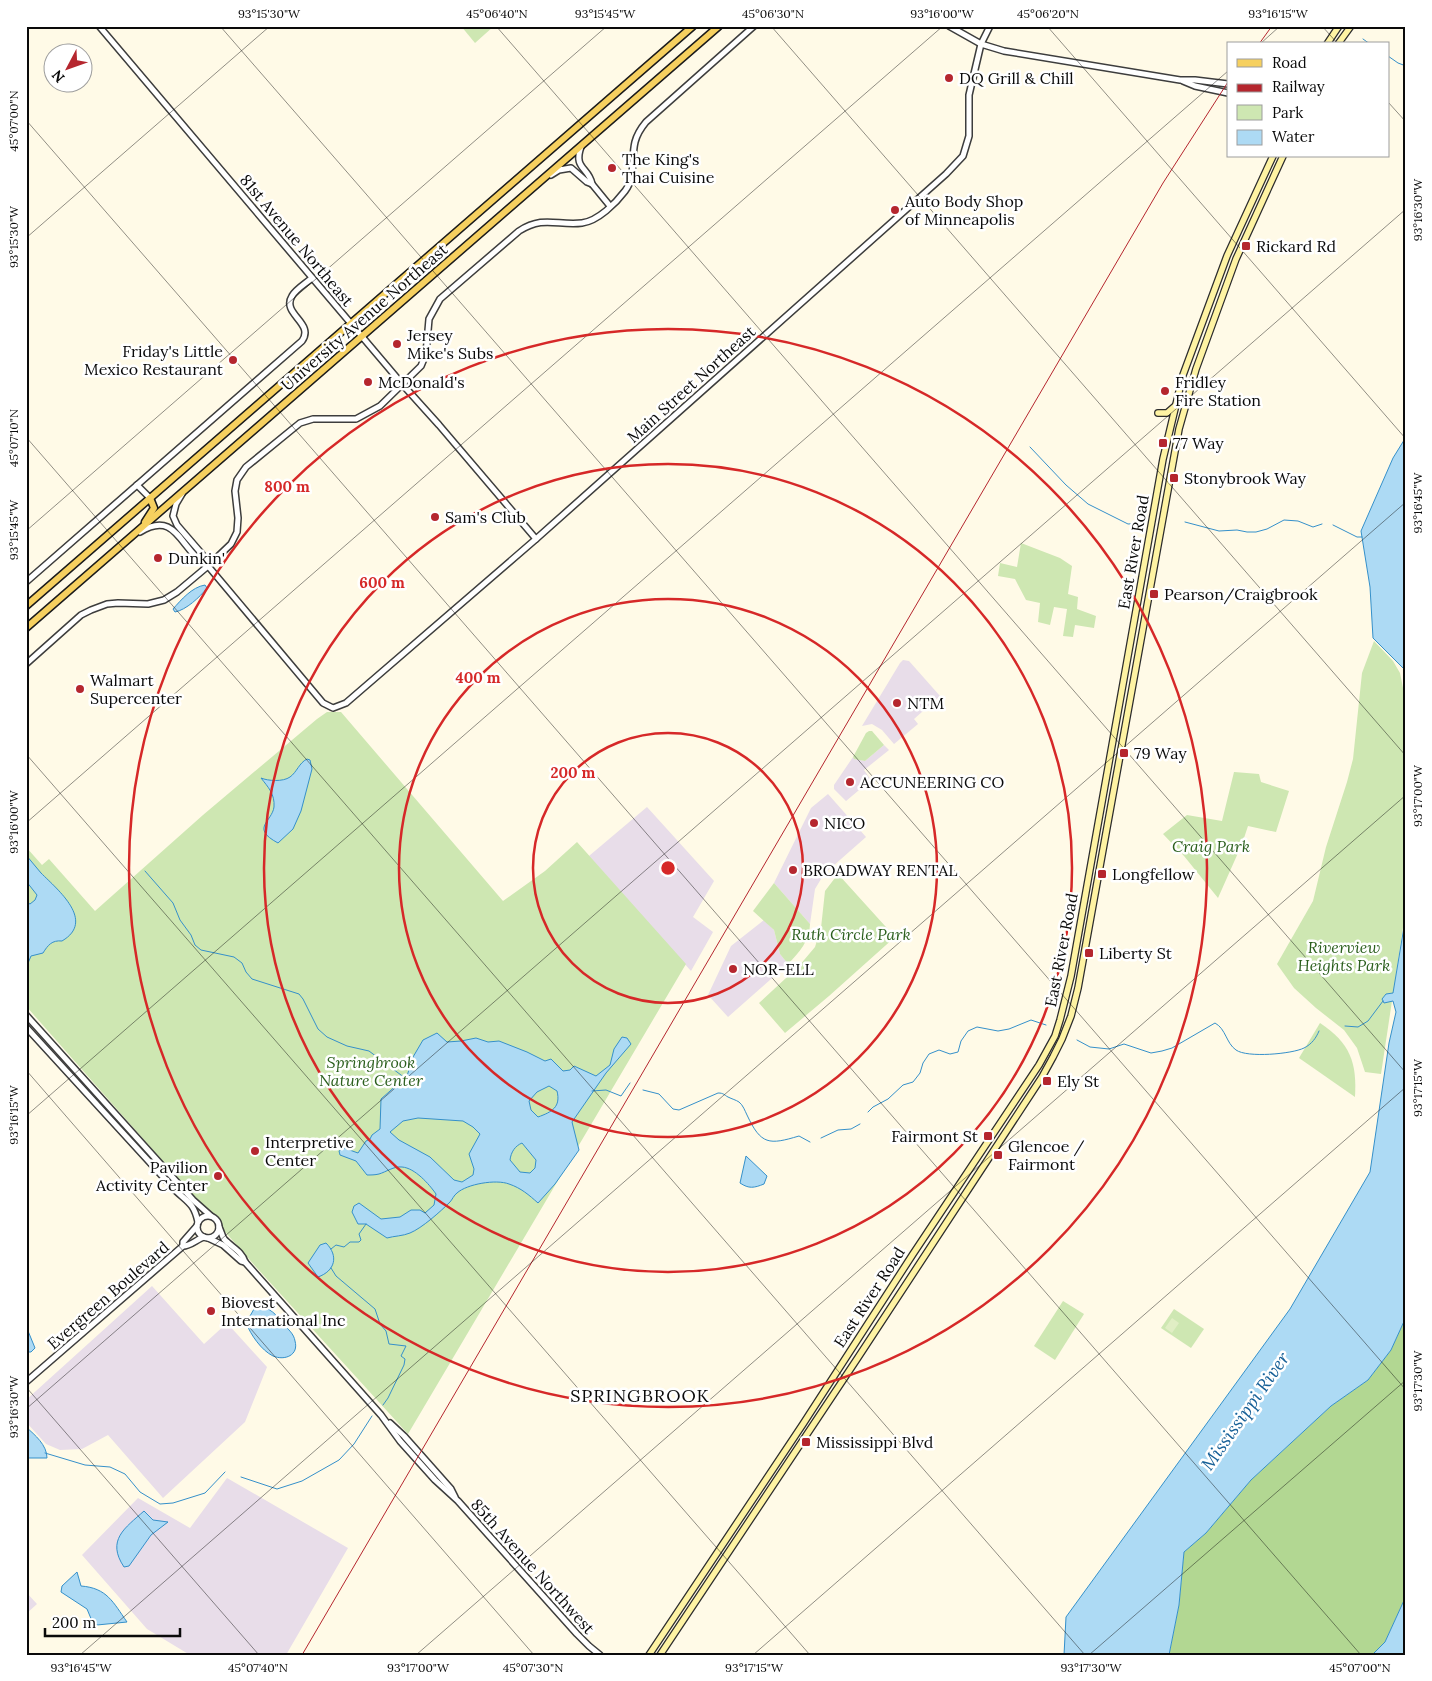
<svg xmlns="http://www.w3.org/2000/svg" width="1432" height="1681" viewBox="0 0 1432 1681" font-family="Lora,serif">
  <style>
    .industrial { fill: #e8dde9 }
    .green { fill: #cee7b2 }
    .forest { fill: #b2d792 }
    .pitch { fill: #e0eec4 }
    .water { fill: #addaf4; stroke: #3590ca; fill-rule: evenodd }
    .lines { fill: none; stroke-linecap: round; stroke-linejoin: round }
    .stream { stroke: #3590ca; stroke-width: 1 }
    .tertiary-casing { stroke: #3d3d3d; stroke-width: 8 }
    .secondary-casing { stroke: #2c2c2c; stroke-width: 8 }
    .primary-casing { stroke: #1b1b1b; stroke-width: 9 }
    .tertiary { stroke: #fff; stroke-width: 5 }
    .secondary { stroke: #fef3a3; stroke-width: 5.5 }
    .primary { stroke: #f6d05f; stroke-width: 6 }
    .rail { stroke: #b5262e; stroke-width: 1 }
    .ticks { fill: none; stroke: #0a0a0a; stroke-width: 1; stroke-opacity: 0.45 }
    .ring { fill: none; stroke: #d62828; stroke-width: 2.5 }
    .poi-dot { fill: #b5262e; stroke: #fff; stroke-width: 2 }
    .labels { text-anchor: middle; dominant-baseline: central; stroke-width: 5; stroke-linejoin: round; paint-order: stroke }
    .poi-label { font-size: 16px; fill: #0a0a0a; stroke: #fff; text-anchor: start }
    .street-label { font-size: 16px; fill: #0a0a0a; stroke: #fff }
    .park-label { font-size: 16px; font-style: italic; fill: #2b5f1d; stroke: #fff }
    .neighbourhood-label { font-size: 18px; letter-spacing: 1px; fill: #0a0a0a; stroke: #fff }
    .water-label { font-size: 18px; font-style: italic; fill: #176097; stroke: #fff }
    .centre { fill: #d62828; stroke: #fff; stroke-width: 2.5 }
    .ring-label { font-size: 15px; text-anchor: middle; font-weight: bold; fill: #d62828; stroke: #fff; stroke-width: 5; stroke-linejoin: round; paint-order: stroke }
    .neatline { fill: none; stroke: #0a0a0a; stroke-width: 2 }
    .ticks-label { font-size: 12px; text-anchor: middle; fill: #0a0a0a }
  </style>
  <rect width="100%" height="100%" fill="#fffae7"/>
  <g class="industrial">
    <polygon points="903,660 909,661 940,696 914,719 918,724 894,744 882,730 872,724 862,726 900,663"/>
    <polygon points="884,745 889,750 864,770 871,780 846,801 834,789 834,785 853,757 855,759 865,761"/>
    <polygon points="828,794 866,837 824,874 815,889 810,924 774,883 811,808"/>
    <polygon points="647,807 714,881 693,917 713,932 691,971 589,856"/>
    <polygon points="764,920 774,930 780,954 788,964 728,1017 708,995 731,946"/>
    <polygon points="152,1286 204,1344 227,1323 267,1367 245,1422 163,1498 108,1435 82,1449 60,1450 46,1444 26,1422 26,1400"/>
    <polygon points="227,1478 348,1548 286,1655 190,1655 147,1629 82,1555 138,1498 190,1528"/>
    <polygon points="26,1592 37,1604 26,1614"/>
  </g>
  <g class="green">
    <polygon points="461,26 494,26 475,43"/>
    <polygon points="1021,543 1060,558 1072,566 1068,594 1078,597 1077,609 1096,616 1094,628 1075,625 1073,637 1063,636 1067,609 1054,607 1050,625 1038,622 1040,603 1026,600 1015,579 998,576 1000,563 1017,567"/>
    <polygon points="1374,641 1393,661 1400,673 1404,693 1406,767 1406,908 1381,1074 1365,1072 1357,1048 1344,1030 1316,1008 1294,988 1277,964 1313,901 1326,847 1347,782 1353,759 1362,673"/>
    <polygon points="327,712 341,712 503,901 545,871 577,842 686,964 408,1434 256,1267 26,1006 26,847 42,865 49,859 95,911 203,815 317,719"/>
    <polygon points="869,731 872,731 884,745 865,761 854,759 853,757 866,733"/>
    <polygon points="1234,772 1259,774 1261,782 1289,791 1276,832 1248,826 1242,844 1218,898 1184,856 1163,834 1187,815 1222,821"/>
    <polygon points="838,874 895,937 829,996 785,1033 759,1003 799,966 815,947 821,928 825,891"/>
    <path d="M774,883l36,41c0,16 -11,29 -22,40l-8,-10 -6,-24 -21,-19z"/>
    <path d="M1320,1023c30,20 37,39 35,74l-56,-39z"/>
    <polygon points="1063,1301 1084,1314 1055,1360 1034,1346"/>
    <polygon points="1174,1309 1204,1329 1191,1348 1161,1328"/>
  </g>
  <polygon class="forest" points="1406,1317 1406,1596 1385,1642 1372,1655 1169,1655 1179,1605 1184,1552 1206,1533 1251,1480 1331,1406 1368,1380 1391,1350"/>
  <polygon class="pitch" points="1172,1318 1179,1323 1172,1333 1165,1328"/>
  <g class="water">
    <polygon points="1406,437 1406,715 1405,670 1373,638 1370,587 1361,531 1393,458"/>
    <path d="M205,585l2,3c-7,9 -21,22 -32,24l-2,-3c8,-9 19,-22 32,-24z"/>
    <path d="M307,759l3,1 2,9 -11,42 -8,18 -15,14c-28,-15 -6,-21 -4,-36 1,-13 -6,-20 -13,-29 7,3 22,4 29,-1 7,-5 9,-14 17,-18z"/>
    <path d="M26,855c5,6 10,12 15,18 17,17 55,48 21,68 -10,-1 -14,4 -19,12l-12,3 -5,12v-66l4,2 5,-4 2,-5 -11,-14z"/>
    <polygon points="1406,915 1406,1317 1391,1350 1368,1380 1331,1406 1251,1480 1206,1533 1184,1552 1179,1605 1169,1655 1064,1655 1066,1617 1290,1309 1370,1172 1389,1043 1396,1012 1393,1001 1384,1003 1382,999 1386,994 1393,993"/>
    <path d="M437,1033l10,9 14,-1 15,-3 12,4 11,-1 28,11 18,9 6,-2 12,12 7,-1 4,-4 22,10 14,-11 4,-16 8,-12 5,1 4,6 -25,29 -34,49 7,28 -24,34 -17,19c-9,-8 -17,-15 -29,-19 -13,-5 -42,0 -52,9 -3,2 -5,7 -7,9 -10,10 -28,26 -40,31 -7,3 -16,3 -23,5l-21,-14h-8l-6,-12 2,-6 5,-3 22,16 19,-2 11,-7h9l5,3 9,-8 2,-11c-7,-10 -21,-26 -34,-27 -8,-1 -16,5 -23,7 -4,1 -8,1 -12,1l-11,-14 -16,-6 -1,-4 5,-3 14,5 8,-12 4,-2 2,-4 8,-6 1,-30 26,-23 6,-19 10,-17zM549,1086l8,5c4,16 -5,21 -19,26l-7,-7 -2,-9 8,-9zM418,1118l45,3 10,6 7,7 -11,20 5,15 -1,6 -11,7 -8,-2 -24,-23 -31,-17 -9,-8 13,-11zM522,1143l14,17 -1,8 -5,5 -10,-1 -10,-12c1,-8 5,-14 12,-17z"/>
    <path d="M746,1156l21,20 -3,8c-10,4 -15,5 -24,-1z"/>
    <path d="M326,1243c13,13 9,28 -8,34l-10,-14 12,-18z"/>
    <path d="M263,1307c10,3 15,10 21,18 4,4 10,9 11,16 4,14 -10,20 -22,15 -12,-6 -22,-21 -27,-33l8,-14z"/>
    <polygon points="26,1326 35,1348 31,1352 26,1352"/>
    <path d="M26,1427c9,8 21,18 21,31h-21z"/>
    <path d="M144,1511l9,9 15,2 -17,13 -22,31 -5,1c-18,-27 1,-39 20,-56z"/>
    <path d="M77,1572l4,14c26,2 32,16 46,36l-30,3 -5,-4 -5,-12 -26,-17 1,-6z"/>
    <polygon points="1406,1596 1406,1655 1372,1655 1385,1642"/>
  </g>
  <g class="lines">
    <g class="stream">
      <polyline points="1363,39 1370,44"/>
      <polyline points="1388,56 1398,63 1406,66"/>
      <polyline points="1030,447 1066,485 1088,504 1128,524 1142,523"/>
      <polyline points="1185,522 1219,531 1237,530 1247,532 1256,532 1267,529 1284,520 1298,521 1313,527 1322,524"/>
      <polyline points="1333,525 1357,537 1362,537"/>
      <polyline points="145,871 173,903 180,920 191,935 195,945 201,950 234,957 242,963 246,972 252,979 299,994 303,999 318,1029 327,1037 347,1046 369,1051 405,1078"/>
      <polyline points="1345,1026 1358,1027 1368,1021 1383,1001"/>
      <path d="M1077,1040l13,7 19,2 15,-5 27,9 11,-2 10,-3 43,-25c11,6 11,20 21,27 11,8 56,4 68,-2 8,-4 12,-10 15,-17"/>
      <path d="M643,1090l16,4 14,15 6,1 39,-17c6,0 6,2 10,4 4,2 8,3 11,5 4,3 6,9 8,13 14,30 22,30 52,21l11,6"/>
      <polyline points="592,1091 606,1090 621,1096 630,1083"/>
      <polyline points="868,1112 873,1107 888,1099 903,1085 913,1082 920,1073 923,1063 929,1054 939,1050 950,1054 958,1052 961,1041 968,1031 977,1027 998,1031 1009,1029 1031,1020 1046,1025"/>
      <polyline points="821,1138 838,1130 851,1129 860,1124"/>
      <polyline points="331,1249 336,1245 344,1247 350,1242 359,1242 361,1240 359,1234 366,1224"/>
      <polyline points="331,1268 336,1276 375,1309 380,1324 386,1331 389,1344 406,1346 401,1356 405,1359 404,1365 388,1398 383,1405"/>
      <polyline points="45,1453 85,1465 110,1467 125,1474 140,1492 160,1504 173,1503 205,1493 225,1472"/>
      <polyline points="241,1477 277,1489 302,1481 339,1460 354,1444 372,1416"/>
    </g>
    <defs>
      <g id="tertiary">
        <polyline points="99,26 403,385 439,425 536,539"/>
        <polyline points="949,26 981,44 1004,51 1180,80 1195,80 1228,84"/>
        <polyline points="1183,81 1195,86 1228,93"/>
        <path d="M581,147c-8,22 8,20 11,37"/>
        <polyline points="551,175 559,170 571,168 587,182 592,184 610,206"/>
        <polyline points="137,485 150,498"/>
        <polyline points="182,494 176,504 173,516 177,525 202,554 208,566 323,703 333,708 346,703 536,539 946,174 963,156 969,136 969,95 981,44 990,26"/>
        <path d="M140,532c37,-23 40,18 67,34"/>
        <path d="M26,582l276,-241c13,-18 -21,-27 -10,-45 4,-7 13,-12 20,-18"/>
        <path d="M26,664l55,-49 10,-5 16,-6 11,-1 30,1 16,-4 13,-8 31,-26 23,-22 6,-12 1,-14 -3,-27 2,-11 9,-13 54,-44 13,-4h43l24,-13 41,-40 5,-12 3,-35 11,-20 79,-68c25,-16 38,-5 63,-8 16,-2 34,-20 43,-32 11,-14 6,-33 10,-49 2,-8 6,-14 11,-20l108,-96"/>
        <polyline points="26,1015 193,1200 211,1216"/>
        <path d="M26,1027l150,164c13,12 18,13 22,31"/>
        <circle cx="208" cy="1227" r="11"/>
        <path d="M219,1227c2,4 3,9 5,12 7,8 18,12 21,23l136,153 19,26 35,39 23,21 119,133 12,12 11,9"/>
        <polyline points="208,1238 223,1245 241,1261 245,1262"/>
        <polyline points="183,1246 183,1242 197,1226"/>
        <path d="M26,1382l157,-136c8,0 14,-7 21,-9"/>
        <polyline points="390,1423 404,1436 451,1489 455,1497"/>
      </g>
      <g id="secondary">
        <polyline points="1327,44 1339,26"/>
        <polyline points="1338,44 1351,26"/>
        <polyline points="1158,413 1167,413 1175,406"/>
        <polyline points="649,1655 803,1424 913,1254 1039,1065 1055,1036 1060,1020 1071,976 1163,459 1183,375 1227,256 1273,156"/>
        <polyline points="660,1655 857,1359 1042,1077 1053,1057 1062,1039 1071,1016 1078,988 1179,429 1196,369 1236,259 1283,156"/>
      </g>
      <g id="primary">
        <polyline points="145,522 154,508 150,498"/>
        <polyline points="26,606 693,26"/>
        <polyline points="26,628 719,26"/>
      </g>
    </defs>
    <use href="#tertiary" class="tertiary-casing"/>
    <use href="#secondary" class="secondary-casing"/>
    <use href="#primary" class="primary-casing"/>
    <use href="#tertiary" class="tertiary"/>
    <use href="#secondary" class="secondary"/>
    <use href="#primary" class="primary"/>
    <g class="rail">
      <polyline points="1259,44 1272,26"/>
      <polyline points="302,1655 1163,183 1228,82"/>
    </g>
  </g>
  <path class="ticks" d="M220,26l1186,1364M496,26l910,1047M771,26l635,730M1047,26l359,413M1322,26l16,18M1260,44l20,-18M1388,102l18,20M26,120l1335,1535M26,238l244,-212M26,437l1059,1218M26,531l581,-505M26,754l784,901M26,823l917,-797M26,1070l508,585M26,1116l1202,-1045M26,1387l233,268M26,1409l1380,-1200M80,1655l1326,-1153M416,1655l990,-860M753,1655l653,-568M1089,1655l317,-275"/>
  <g class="ring">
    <circle cx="668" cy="868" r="135"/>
    <circle cx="668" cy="868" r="269"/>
    <circle cx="668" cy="868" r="404"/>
    <circle cx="668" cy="868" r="539"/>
  </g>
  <g class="poi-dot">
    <circle cx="949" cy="78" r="5"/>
    <circle cx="612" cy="168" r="5"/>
    <circle cx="895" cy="210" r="5"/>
    <rect x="1241" y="241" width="10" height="10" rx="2.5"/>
    <circle cx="397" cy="344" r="5"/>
    <circle cx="233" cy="360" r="5"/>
    <circle cx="368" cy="382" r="5"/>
    <circle cx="1165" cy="391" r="5"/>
    <rect x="1158" y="438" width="10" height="10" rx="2.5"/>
    <rect x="1169" y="473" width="10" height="10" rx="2.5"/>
    <circle cx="435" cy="517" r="5"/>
    <circle cx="158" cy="558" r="5"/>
    <rect x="1149" y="589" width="10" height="10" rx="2.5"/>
    <circle cx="80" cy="689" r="5"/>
    <circle cx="897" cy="703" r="5"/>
    <rect x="1119" y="748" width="10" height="10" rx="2.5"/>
    <circle cx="850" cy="782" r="5"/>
    <circle cx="814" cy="823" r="5"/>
    <circle cx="793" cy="870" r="5"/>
    <rect x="1097" y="869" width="10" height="10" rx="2.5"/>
    <rect x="1084" y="948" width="10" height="10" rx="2.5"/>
    <circle cx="733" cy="969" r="5"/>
    <rect x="1042" y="1076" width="10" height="10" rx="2.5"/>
    <rect x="983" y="1131" width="10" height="10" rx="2.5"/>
    <circle cx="255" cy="1151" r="5"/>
    <rect x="993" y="1150" width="10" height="10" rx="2.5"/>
    <circle cx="218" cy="1176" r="5"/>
    <circle cx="211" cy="1311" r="5"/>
    <rect x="801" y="1437" width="10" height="10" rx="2.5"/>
  </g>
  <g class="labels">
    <g class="poi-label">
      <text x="959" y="78">DQ Grill &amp; Chill</text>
      <text x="622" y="159">The King's<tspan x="622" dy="18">Thai Cuisine</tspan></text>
      <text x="905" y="201">Auto Body Shop<tspan x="905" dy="18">of Minneapolis</tspan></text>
      <text x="1256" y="246">Rickard Rd</text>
      <text x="407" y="335">Jersey<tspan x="407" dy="18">Mike's Subs</tspan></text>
      <text x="223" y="351" text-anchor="end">Friday's Little<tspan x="223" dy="18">Mexico Restaurant</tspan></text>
      <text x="378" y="382">McDonald's</text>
      <text x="1175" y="382">Fridley<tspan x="1175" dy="18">Fire Station</tspan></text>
      <text x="1173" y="443">77 Way</text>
      <text x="1184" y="478">Stonybrook Way</text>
      <text x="445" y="517">Sam's Club</text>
      <text x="168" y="558">Dunkin'</text>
      <text x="1164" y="594">Pearson/Craigbrook</text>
      <text x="90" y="680">Walmart<tspan x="90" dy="18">Supercenter</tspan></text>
      <text x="907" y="703">NTM</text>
      <text x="1134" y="753">79 Way</text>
      <text x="860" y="782">ACCUNEERING CO</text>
      <text x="824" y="823">NICO</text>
      <text x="803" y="870">BROADWAY RENTAL</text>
      <text x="1112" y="874">Longfellow</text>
      <text x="1099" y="953">Liberty St</text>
      <text x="743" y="969">NOR-ELL</text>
      <text x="1057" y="1081">Ely St</text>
      <text x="978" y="1136" text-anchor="end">Fairmont St</text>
      <text x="265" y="1142">Interpretive<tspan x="265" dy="18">Center</tspan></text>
      <text x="1008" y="1146">Glencoe /<tspan x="1008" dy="18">Fairmont</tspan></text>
      <text x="208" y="1167" text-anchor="end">Pavilion<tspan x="208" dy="18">Activity Center</tspan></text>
      <text x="221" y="1302">Biovest<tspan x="221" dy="18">International Inc</tspan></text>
      <text x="816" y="1442">Mississippi Blvd</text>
    </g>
    <g class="street-label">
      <text transform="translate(297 240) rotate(50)">81st Avenue Northeast</text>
      <text transform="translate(364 317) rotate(-41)">University Avenue Northeast</text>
      <text transform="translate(691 384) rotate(-42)">Main Street Northeast</text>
      <text transform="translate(1133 552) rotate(-80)">East River Road</text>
      <text transform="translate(1061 950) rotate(-79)">East River Road</text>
      <text transform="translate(108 1295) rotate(-41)">Evergreen Boulevard</text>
      <text transform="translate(869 1297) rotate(-57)">East River Road</text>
      <text transform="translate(533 1566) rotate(48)">85th Avenue Northwest</text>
    </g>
    <g class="park-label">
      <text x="1211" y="846">Craig Park</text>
      <text x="851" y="934">Ruth Circle Park</text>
      <text x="1344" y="947">Riverview<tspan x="1344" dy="18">Heights Park</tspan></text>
      <text x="371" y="1062">Springbrook<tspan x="371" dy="18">Nature Center</tspan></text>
    </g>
    <g class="neighbourhood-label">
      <text x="640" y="1395">SPRINGBROOK</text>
    </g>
    <g class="water-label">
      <text transform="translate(1245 1411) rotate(-55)">Mississippi River</text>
    </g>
  </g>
  <circle cx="668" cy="868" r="8" class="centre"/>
  <g class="ring-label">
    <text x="287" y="492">800 m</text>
    <text x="382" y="588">600 m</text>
    <text x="478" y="683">400 m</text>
    <text x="573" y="778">200 m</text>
  </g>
  <rect width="1432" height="1681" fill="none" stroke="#ffffff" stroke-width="55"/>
  <rect x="1227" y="42" width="162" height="115" fill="#ffffff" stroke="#9d9d9d"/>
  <rect x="1237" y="59" width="25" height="8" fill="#f6d05f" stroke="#9d9d9d"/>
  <text x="1272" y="68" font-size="15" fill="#0a0a0a">Road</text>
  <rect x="1237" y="84" width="25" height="8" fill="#b5262e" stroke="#9d9d9d"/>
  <text x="1272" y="92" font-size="15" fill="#0a0a0a">Railway</text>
  <rect x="1237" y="105" width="25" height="15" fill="#cee7b2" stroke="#9d9d9d"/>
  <text x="1272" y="118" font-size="15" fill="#0a0a0a">Park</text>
  <rect x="1237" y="130" width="25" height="15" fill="#addaf4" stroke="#9d9d9d"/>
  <text x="1272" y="142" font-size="15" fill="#0a0a0a">Water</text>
  <g transform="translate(68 68) rotate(229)"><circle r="24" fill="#ffffff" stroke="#9d9d9d"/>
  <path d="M0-4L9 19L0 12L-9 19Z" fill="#b5262e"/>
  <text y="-8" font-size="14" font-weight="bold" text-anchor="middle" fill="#0a0a0a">N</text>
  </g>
  <path d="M45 1628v8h135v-8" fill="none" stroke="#0a0a0a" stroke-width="2.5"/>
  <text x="52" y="1628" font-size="15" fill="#0a0a0a" stroke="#ffffff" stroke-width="4" paint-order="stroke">200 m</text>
  <rect x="28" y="28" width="1376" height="1626" class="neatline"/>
  <g class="ticks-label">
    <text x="269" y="18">93°15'30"W</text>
    <text x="497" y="18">45°06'40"N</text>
    <text x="605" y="18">93°15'45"W</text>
    <text x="773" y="18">45°06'30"N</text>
    <text x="942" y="18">93°16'00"W</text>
    <text x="1048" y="18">45°06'20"N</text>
    <text x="1278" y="18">93°16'15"W</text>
    <text transform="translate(14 121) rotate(-90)" y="4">45°07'00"N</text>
    <text transform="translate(1418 210) rotate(-90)" y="4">93°16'30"W</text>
    <text transform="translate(14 237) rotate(-90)" y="4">93°15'30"W</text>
    <text transform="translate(14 438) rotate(-90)" y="4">45°07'10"N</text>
    <text transform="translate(1418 503) rotate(-90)" y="4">93°16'45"W</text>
    <text transform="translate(14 530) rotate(-90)" y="4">93°15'45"W</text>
    <text transform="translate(1418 796) rotate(-90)" y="4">93°17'00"W</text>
    <text transform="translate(14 822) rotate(-90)" y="4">93°16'00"W</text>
    <text transform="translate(1418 1088) rotate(-90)" y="4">93°17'15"W</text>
    <text transform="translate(14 1115) rotate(-90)" y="4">93°16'15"W</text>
    <text transform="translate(1418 1381) rotate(-90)" y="4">93°17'30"W</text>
    <text transform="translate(14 1407) rotate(-90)" y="4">93°16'30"W</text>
    <text x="81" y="1672">93°16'45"W</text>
    <text x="258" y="1672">45°07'40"N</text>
    <text x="418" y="1672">93°17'00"W</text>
    <text x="533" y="1672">45°07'30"N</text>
    <text x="754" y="1672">93°17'15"W</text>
    <text x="1091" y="1672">93°17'30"W</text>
    <text x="1360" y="1672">45°07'00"N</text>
  </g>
</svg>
